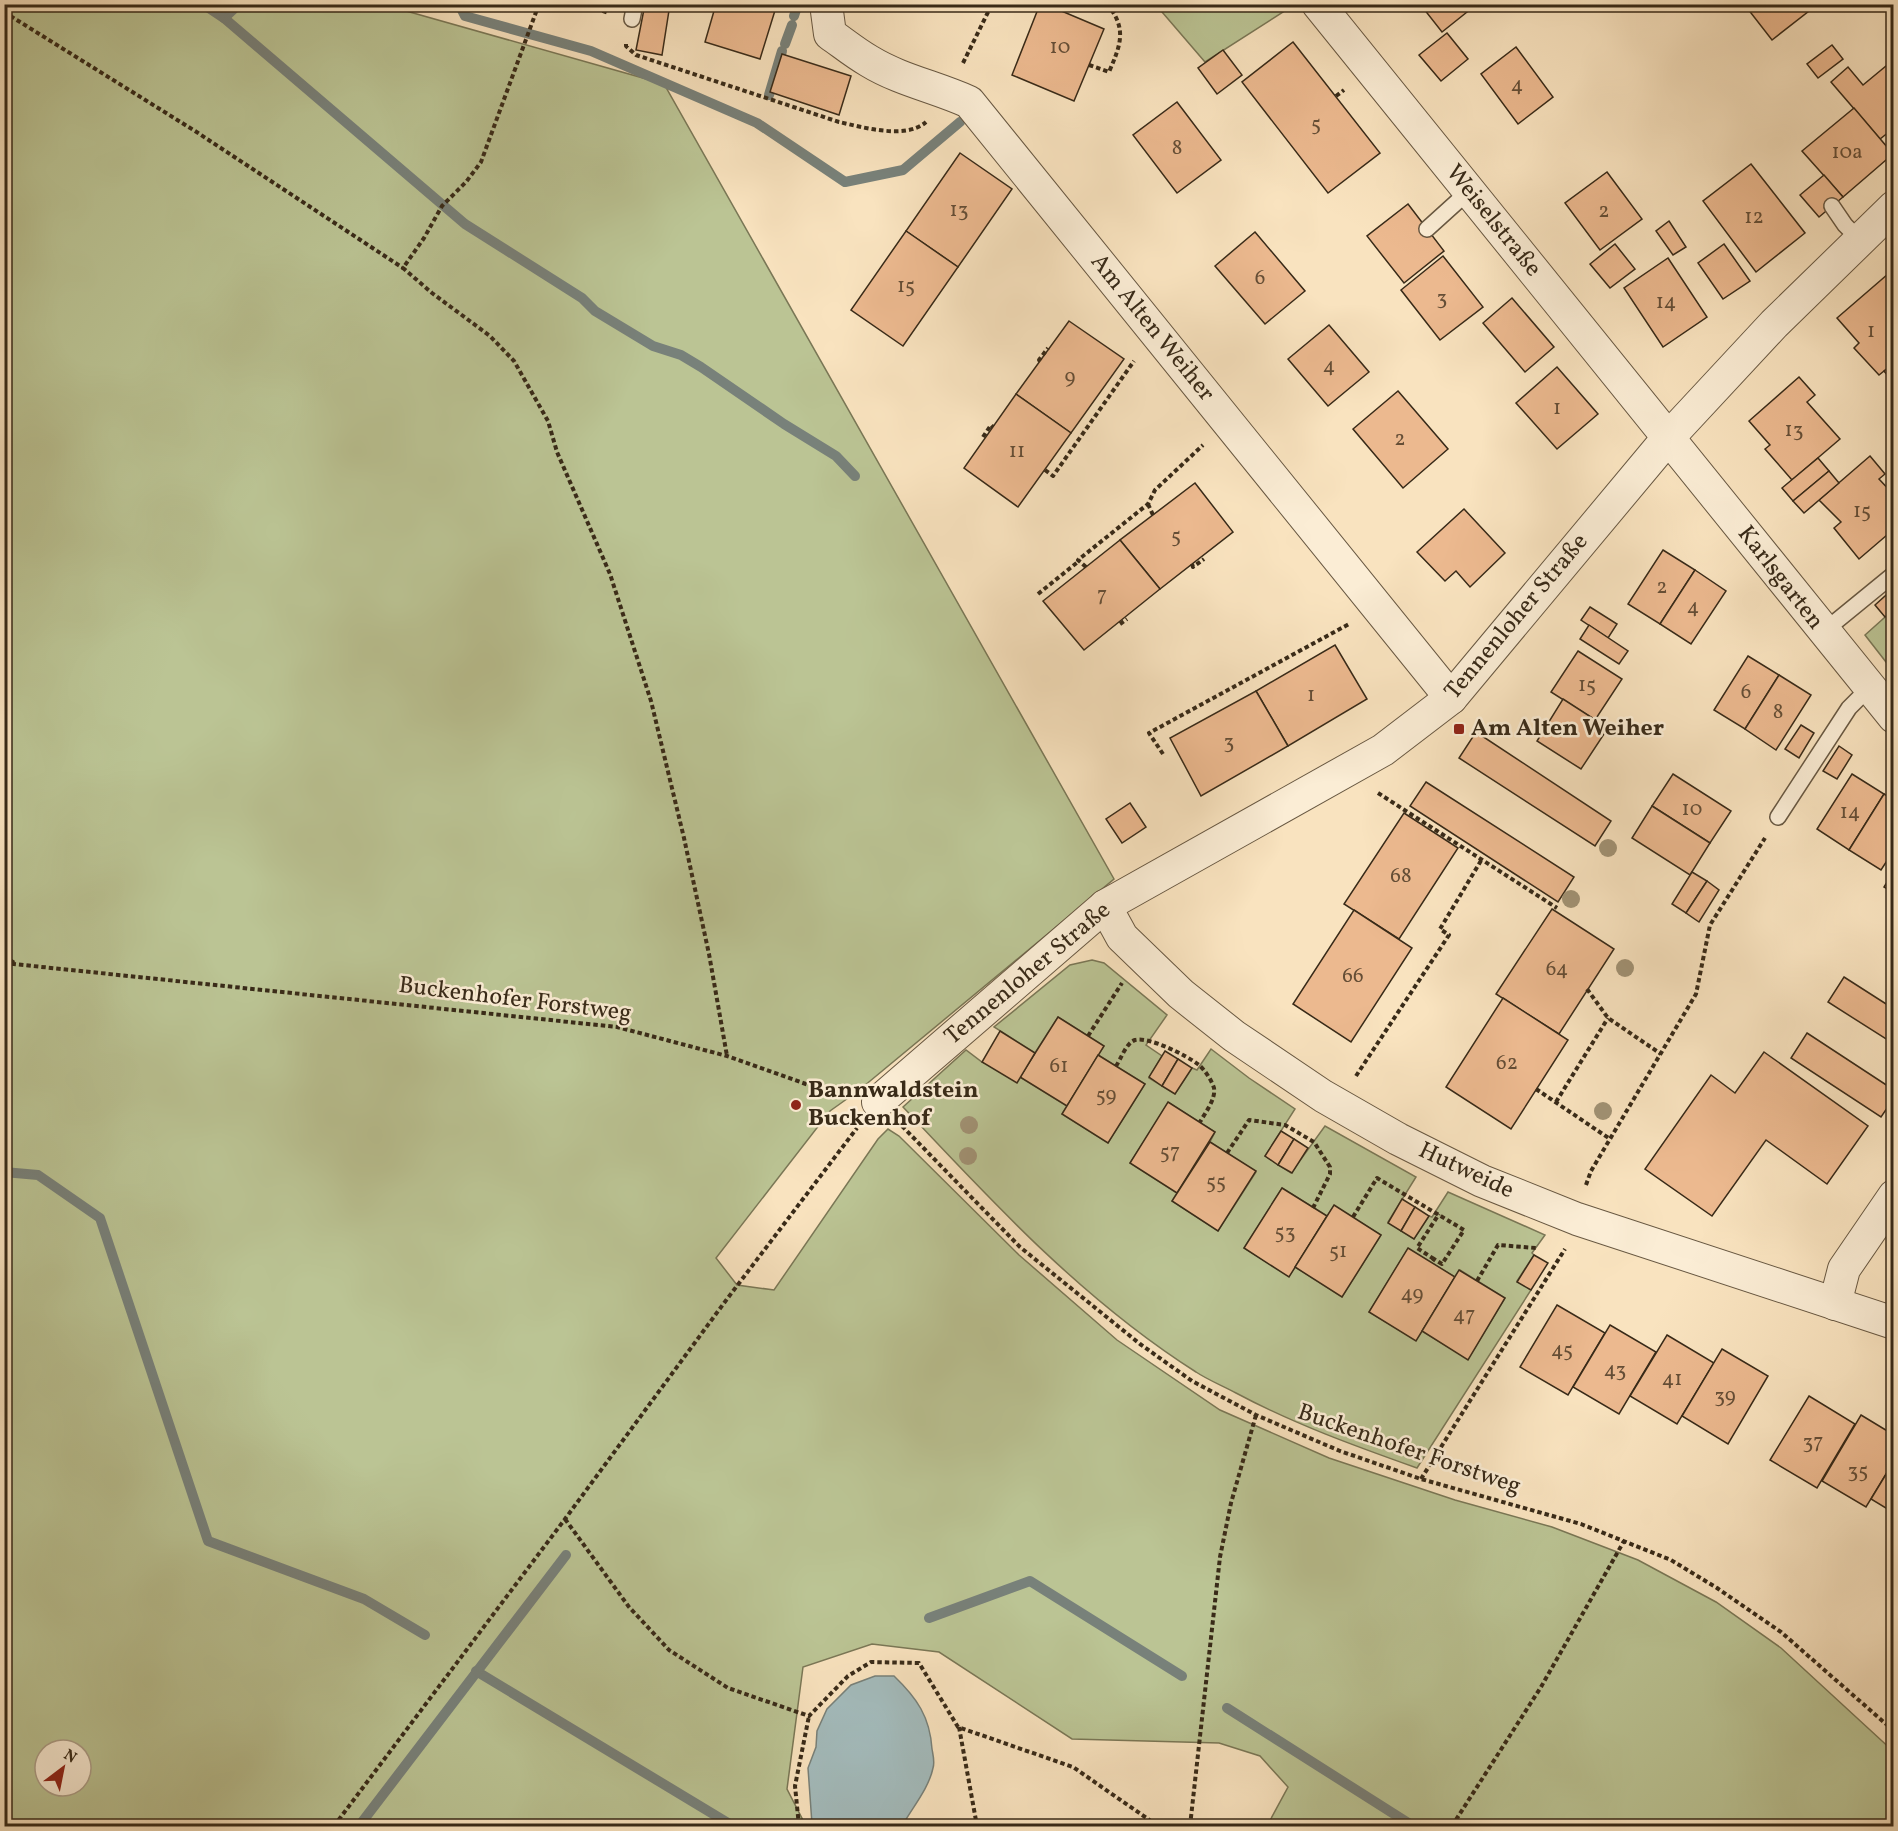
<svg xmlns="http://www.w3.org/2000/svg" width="1898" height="1831" viewBox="0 0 1898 1831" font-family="Vollkorn,serif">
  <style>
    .green { fill: #bbc494; stroke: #7a7756; stroke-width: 1.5; fill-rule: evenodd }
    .water { fill: #a3bbbc; stroke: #78817a; stroke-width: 1.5 }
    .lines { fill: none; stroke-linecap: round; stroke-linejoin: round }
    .stream { stroke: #78817a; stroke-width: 10 }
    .building { fill: #ecb98f; stroke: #382a18; stroke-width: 1.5 }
    .lane-casing { stroke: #685842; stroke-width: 18 }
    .street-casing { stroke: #685842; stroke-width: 34 }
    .path { stroke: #382a18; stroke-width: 4; stroke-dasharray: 4.5 3; stroke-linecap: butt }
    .lane { stroke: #fbedd5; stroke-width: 15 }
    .street { stroke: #fbedd5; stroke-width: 32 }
    .tree { fill: #a19274 }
    .poi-dot { fill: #8f2418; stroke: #fbedd5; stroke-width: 2 }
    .labels { text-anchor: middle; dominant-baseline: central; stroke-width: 5; stroke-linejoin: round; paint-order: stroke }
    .number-label { font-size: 21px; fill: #654e36 }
    .street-label { font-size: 24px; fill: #382a18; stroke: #fbedd5 }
    .poi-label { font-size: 24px; font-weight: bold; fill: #382a18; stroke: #fbedd5; text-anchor: start }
  </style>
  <rect width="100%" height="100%" fill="#f9e3bf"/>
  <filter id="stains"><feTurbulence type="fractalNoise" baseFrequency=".00333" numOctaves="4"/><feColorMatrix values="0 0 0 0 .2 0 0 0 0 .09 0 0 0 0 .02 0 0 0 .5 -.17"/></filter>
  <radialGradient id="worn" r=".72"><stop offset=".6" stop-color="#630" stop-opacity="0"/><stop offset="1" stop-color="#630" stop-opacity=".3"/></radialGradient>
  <g class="green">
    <path d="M5,4l380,1 279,79 450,795 -256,212 -28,20 -114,147 21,27 37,5 104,-151 10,-10 11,7 120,119 98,85 103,70 109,48 126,42 97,27 86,33 78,42 65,46 113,104 -1,74h-626l21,-39 -28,-31 -41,-13 -147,-4 -133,-87 -67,-8 -69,23 -16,122 19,37h-801zM45,1750h36v36h-36z"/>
    <polygon points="1156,5 1294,5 1205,62"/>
    <polygon points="1893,610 1893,671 1865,635"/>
    <path d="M1092,960l12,3 63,52 -21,30 16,11 -13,22 26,16 17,-26 5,2 14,-21 38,29 46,31 -30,47 26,17 34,-47 91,51 -28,45 26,17 15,-23 3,1 16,-25 97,43 -13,18 2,2 -17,26 14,9 -114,178c-62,-22 -123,-44 -181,-75 -13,-7 -28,-13 -40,-21 -112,-71 -203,-169 -293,-265l63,-57 16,12 38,15 47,29 -5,8 46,29 37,-59 -47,-29 6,-9 -46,-29 -23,36 -41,-26 76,-62zM1169,1103l46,29 -5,10 46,30 -38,59 -46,-30 5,-8 -47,-30zM1282,1188l45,28 7,-10 47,29 -39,62 -47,-30 -6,9 -45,-28zM1408,1249l47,28 5,-7 45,28 -37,61 -46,-28 -6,9 -47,-28z"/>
  </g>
  <path class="water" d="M875,1676h19c23,22 36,41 38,73 1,6 3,13 1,19 -4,20 -21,40 -31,58h-87l-3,-2 -4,-56 8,-21 1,-16 10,-22 24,-24z"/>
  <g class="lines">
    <g class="stream">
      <polyline points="203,4 224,18 239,4"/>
      <polyline points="459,4 465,16 591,51 757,123 845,182 903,170 960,122"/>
      <polyline points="794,16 798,4"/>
      <polyline points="224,18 465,224 582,298 595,311 653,346 681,355 701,367 784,424 836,456 855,476"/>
      <polyline points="785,44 792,25"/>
      <polyline points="769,95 782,51"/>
      <polyline points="4,1172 38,1175 100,1218 208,1541 364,1599 425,1635"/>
      <polyline points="929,1618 1030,1581 1182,1676"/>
      <polyline points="476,1671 733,1826"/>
      <polyline points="1227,1708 1413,1826"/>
      <polyline points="359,1826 566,1555"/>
    </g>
  </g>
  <g class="building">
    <polygon points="645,4 670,4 662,55 636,50"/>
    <polygon points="716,4 777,4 760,59 705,42"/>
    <polygon points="1040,4 1045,4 1104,29 1074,101 1012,75"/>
    <polygon points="1420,4 1477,4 1442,32"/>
    <polygon points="1744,4 1818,4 1772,40"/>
    <polygon points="1447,33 1468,59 1441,81 1419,55"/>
    <polygon points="1293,42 1380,153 1328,193 1242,82"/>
    <polygon points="1832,45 1843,59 1818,78 1807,64"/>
    <polygon points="1516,47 1553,97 1518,124 1481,74"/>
    <polygon points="1223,50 1242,75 1217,94 1198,68"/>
    <polygon points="782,54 851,76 839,115 770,92"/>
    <polygon points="1892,61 1894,128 1880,139 1831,82 1848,67 1863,85"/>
    <polygon points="1177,102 1221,160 1177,193 1133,135"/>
    <polygon points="1854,108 1893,154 1843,197 1802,151"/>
    <polygon points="960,153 1012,189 958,267 906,231"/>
    <polygon points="1751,164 1805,233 1756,272 1703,201"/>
    <polygon points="1607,172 1642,219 1600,250 1565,203"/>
    <polygon points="1824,175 1843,197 1819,217 1800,195"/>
    <polygon points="1408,204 1444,251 1404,283 1367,236"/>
    <polygon points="1669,221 1686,247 1673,255 1656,231"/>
    <polygon points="906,231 958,267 903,346 851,310"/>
    <polygon points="1255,232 1305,291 1265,324 1215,266"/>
    <polygon points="1615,244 1635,269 1610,288 1590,264"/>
    <polygon points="1724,244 1750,281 1723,299 1698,263"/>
    <polygon points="1443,256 1483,307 1440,340 1401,290"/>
    <polygon points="1668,258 1707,317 1663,347 1624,288"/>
    <polygon points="1888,274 1894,280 1894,363 1879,375 1854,348 1859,343 1837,318"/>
    <polygon points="1512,298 1554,347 1525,372 1483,323"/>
    <polygon points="1069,321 1124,359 1071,433 1016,394"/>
    <polygon points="1329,325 1369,372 1328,406 1288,359"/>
    <polygon points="1894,363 1894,383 1884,371"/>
    <polygon points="1557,367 1598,414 1557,449 1516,403"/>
    <polygon points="1799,377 1815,395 1807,402 1840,439 1792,480 1765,449 1770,445 1749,421"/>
    <polygon points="1398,391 1448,449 1403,488 1353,429"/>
    <polygon points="1016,394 1071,433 1018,507 964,468"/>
    <polygon points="1870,456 1885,474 1879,479 1894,495 1894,529 1859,559 1834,528 1841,522 1819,500"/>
    <polygon points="1818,458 1829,471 1793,501 1782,488"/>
    <polygon points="1829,471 1839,483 1804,513 1793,501"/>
    <polygon points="1195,483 1233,532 1160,589 1120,540"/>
    <polygon points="1464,509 1505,553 1470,587 1456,571 1445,581 1417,552"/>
    <polygon points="1120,540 1160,589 1084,650 1043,601"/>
    <polygon points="1663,550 1695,570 1660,624 1628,604"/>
    <polygon points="1695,570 1726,591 1691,644 1660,624"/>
    <polygon points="1894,588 1894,610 1885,617 1875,605"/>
    <polygon points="1590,607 1617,624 1608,638 1581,620"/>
    <polygon points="1589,625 1628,651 1619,664 1580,639"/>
    <polygon points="1335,645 1367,699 1288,746 1256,691"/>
    <polygon points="1578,651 1622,679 1595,720 1551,692"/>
    <polygon points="1748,656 1779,675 1745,729 1714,710"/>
    <polygon points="1779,675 1811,695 1776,750 1745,729"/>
    <polygon points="1256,691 1288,746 1201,796 1170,738"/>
    <polygon points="1563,699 1608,728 1581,769 1537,741"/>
    <polygon points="1801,725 1814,733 1799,758 1785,749"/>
    <polygon points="1476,732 1611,821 1595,846 1459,758"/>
    <polygon points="1839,746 1852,755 1837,779 1823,771"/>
    <polygon points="1673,774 1731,811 1710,843 1652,806"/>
    <polygon points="1852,774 1884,794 1849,850 1817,829"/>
    <polygon points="1426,782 1574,877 1558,902 1410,806"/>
    <polygon points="1884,794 1894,800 1894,850 1881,870 1849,850"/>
    <polygon points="1130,803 1146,827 1122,843 1106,819"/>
    <polygon points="1652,806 1710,843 1690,875 1632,838"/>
    <polygon points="1404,813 1458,848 1399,939 1344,904"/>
    <polygon points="1894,871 1894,893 1884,887"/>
    <polygon points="1692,872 1707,881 1686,913 1672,904"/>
    <polygon points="1707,881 1719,890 1699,922 1686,913"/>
    <polygon points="1552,909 1614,949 1559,1034 1496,994"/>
    <polygon points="1354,910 1412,948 1351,1042 1293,1004"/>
    <polygon points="1844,977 1894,1009 1894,1044 1828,1002"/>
    <polygon points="1503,998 1568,1040 1511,1129 1446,1087"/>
    <polygon points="1058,1017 1104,1046 1067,1106 1020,1077"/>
    <polygon points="1000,1031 1035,1053 1017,1083 982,1062"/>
    <polygon points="1807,1033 1894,1090 1894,1098 1881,1117 1791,1058"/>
    <polygon points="1165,1051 1178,1059 1162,1086 1149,1077"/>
    <polygon points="1764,1052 1868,1126 1827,1184 1766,1140 1712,1216 1645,1169 1711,1075 1735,1093"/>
    <polygon points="1098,1055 1145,1084 1108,1143 1062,1114"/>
    <polygon points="1178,1059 1192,1068 1175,1094 1162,1086"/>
    <polygon points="1168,1102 1215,1132 1177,1193 1130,1163"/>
    <polygon points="1281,1131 1294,1139 1278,1165 1265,1156"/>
    <polygon points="1294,1139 1308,1148 1292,1173 1278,1165"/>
    <polygon points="1210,1142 1256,1171 1218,1231 1172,1201"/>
    <polygon points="1282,1188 1327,1216 1289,1277 1244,1248"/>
    <polygon points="1402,1199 1415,1207 1401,1231 1388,1223"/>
    <polygon points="1334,1205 1381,1235 1342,1297 1295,1267"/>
    <polygon points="1415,1207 1429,1216 1414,1239 1401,1231"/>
    <polygon points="1408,1248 1455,1277 1416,1341 1369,1312"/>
    <polygon points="1534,1255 1548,1263 1531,1290 1517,1282"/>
    <polygon points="1459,1270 1505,1298 1468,1360 1422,1331"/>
    <polygon points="1557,1305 1605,1333 1568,1395 1520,1367"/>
    <polygon points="1610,1325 1656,1352 1619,1414 1573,1387"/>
    <polygon points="1667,1335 1714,1363 1677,1424 1630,1396"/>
    <polygon points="1722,1349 1768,1376 1728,1444 1682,1416"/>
    <polygon points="1809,1396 1855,1424 1817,1488 1770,1460"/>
    <polygon points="1861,1415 1894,1435 1894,1461 1866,1507 1822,1481"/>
    <polygon points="1894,1461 1894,1513 1871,1499"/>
  </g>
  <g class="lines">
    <defs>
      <g id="lane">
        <polyline points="632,19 635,4"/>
        <polyline points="1832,206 1845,225 1860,240"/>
        <polyline points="1427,229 1469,191"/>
        <polyline points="1823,632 1894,574"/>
        <polyline points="1778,817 1849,708 1869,688"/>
      </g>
      <g id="street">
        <path d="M826,4l4,30c13,9 25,19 39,27 31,19 67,26 100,41l482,596"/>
        <polyline points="1318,4 1894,717"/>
        <polyline points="1105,906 1122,937 1181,994 1234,1036 1323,1096 1398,1139 1482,1181 1577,1219 1894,1323"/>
        <polyline points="878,1102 1105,906 1383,750 1451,698 1668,438 1774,324 1894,207"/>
        <polyline points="1835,1304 1844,1269 1894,1196"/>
      </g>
    </defs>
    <use href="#lane" class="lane-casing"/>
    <use href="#street" class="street-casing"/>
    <g class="path">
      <polyline points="539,4 481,162 466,182 442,206 424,238 403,268 432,293 490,336 514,361 548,421 557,452 610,574 651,701 684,838 709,954 727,1056"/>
      <polyline points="581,4 609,13"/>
      <polyline points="4,12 195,131 403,268"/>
      <path d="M626,44v2l10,9 203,67c23,5 67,18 87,0"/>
      <polyline points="963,63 992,4"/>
      <path d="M1089,65l20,7c11,-26 19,-43 -2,-68"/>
      <polyline points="1336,96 1344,90"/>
      <polyline points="1040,361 1039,360 1048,348"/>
      <polyline points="983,437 991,425 993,427"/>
      <polyline points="1045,470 1053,476 1134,361"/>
      <polyline points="1148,504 1153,515"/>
      <polyline points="1192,564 1193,567 1204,559"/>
      <polyline points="1086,567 1078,560 1148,504 1155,490 1203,445"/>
      <polyline points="1038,594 1079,561"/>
      <polyline points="1120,624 1127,619"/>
      <polyline points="1163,754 1149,733 1349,624"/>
      <polyline points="1378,793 1557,908"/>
      <polyline points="4,956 16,964"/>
      <polyline points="4,963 617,1027 727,1056 834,1094 845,1096"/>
      <polyline points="1587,989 1608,1018 1661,1054"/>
      <polyline points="1088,1036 1122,983"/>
      <path d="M1116,1066c5,-7 10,-23 19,-26 13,-4 53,16 64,25 6,5 13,16 15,23 2,11 -9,25 -14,34"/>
      <polyline points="1356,1076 1449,935 1440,929 1482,859"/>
      <polyline points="1536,1089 1610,1139"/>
      <polyline points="1556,1102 1608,1018"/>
      <polyline points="902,1126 1020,1247 1140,1344 1192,1381 1256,1415 1340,1451 1421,1479 1581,1524 1671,1560 1717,1588 1781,1632 1894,1731"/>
      <polyline points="1227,1153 1249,1120 1285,1125 1314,1142 1330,1167 1330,1174 1313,1208"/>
      <polyline points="1586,1185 1591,1171 1696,994 1710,925 1765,838"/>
      <polyline points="1353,1217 1377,1178 1464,1230 1442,1264 1434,1259 1431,1263"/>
      <polyline points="1434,1259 1417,1248 1439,1214"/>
      <polyline points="1477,1281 1498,1245 1536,1248"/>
      <polyline points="1421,1479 1565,1249"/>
      <polyline points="565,1519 629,1607 669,1650 728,1688 809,1716 848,1676 871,1662 919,1663 958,1727 1073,1767 1158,1826"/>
      <polyline points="959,1727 977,1826"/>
      <polyline points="334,1826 565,1519 727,1299 857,1128"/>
      <polyline points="799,1826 795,1786 809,1716"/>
      <polyline points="1190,1826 1220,1557 1231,1503 1256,1415"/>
      <polyline points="1452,1826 1541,1687 1624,1541"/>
    </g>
    <use href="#lane" class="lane"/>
    <use href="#street" class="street"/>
  </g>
  <g class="tree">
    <circle cx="1608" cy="848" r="9"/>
    <circle cx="1571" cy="899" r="9"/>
    <circle cx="1625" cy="968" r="9"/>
    <circle cx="1603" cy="1111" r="9"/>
    <circle cx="969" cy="1125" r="9"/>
    <circle cx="968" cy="1156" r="9"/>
  </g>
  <g class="poi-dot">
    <rect x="1453" y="723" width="12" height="12" rx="3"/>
    <circle cx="796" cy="1105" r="6"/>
  </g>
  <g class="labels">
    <g class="number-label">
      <text x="1060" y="47">10</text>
      <text x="1517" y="85">4</text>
      <text x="1316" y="124">5</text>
      <text x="1177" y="148">8</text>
      <text x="1847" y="152">10a</text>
      <text x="959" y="210">13</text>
      <text x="1604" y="211">2</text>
      <text x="1754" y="217">12</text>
      <text x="1260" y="278">6</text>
      <text x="906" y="286">15</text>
      <text x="1442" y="298">3</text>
      <text x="1666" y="302">14</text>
      <text x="1871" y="331">1</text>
      <text x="1329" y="366">4</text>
      <text x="1070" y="377">9</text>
      <text x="1557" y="408">1</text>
      <text x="1794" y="430">13</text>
      <text x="1400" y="439">2</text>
      <text x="1017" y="451">11</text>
      <text x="1862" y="511">15</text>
      <text x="1176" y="536">5</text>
      <text x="1662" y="587">2</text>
      <text x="1102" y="595">7</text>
      <text x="1693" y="607">4</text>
      <text x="1587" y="685">15</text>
      <text x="1746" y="692">6</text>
      <text x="1311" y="695">1</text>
      <text x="1778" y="712">8</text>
      <text x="1229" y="742">3</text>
      <text x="1692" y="809">10</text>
      <text x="1850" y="812">14</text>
      <text x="1401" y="876">68</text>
      <text x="1557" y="969">64</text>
      <text x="1353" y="976">66</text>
      <text x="1507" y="1063">62</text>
      <text x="1059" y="1066">61</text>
      <text x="1106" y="1095">59</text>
      <text x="1170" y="1152">57</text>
      <text x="1216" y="1182">55</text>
      <text x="1285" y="1232">53</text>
      <text x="1338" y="1251">51</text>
      <text x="1412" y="1294">49</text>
      <text x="1464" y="1315">47</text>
      <text x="1562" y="1350">45</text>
      <text x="1615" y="1370">43</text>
      <text x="1672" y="1379">41</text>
      <text x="1725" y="1396">39</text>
      <text x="1813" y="1442">37</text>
      <text x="1858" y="1471">35</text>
    </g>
    <g class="street-label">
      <text transform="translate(1493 221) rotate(51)">Weiselstraße</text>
      <text transform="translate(1152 328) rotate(51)">Am Alten Weiher</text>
      <text transform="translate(1780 578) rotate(52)">Karlsgarten</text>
      <text transform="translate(1517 617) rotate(-50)">Tennenloher Straße</text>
      <text transform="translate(1028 974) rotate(-40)">Tennenloher Straße</text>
      <text transform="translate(515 1000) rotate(7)">Buckenhofer Forstweg</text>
      <text transform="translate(1466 1171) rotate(25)">Hutweide</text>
      <text transform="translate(1409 1450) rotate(19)">Buckenhofer Forstweg</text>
    </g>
    <g class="poi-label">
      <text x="1471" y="729">Am Alten Weiher</text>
      <text x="808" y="1091">Bannwaldstein<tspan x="808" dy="28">Buckenhof</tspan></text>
    </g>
  </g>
  <rect width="1898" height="1831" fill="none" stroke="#f9e3bf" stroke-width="24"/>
  <rect x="6" y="6" width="1886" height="1819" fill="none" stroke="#382a18" stroke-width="3"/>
  <rect x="12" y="12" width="1874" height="1807" fill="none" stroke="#382a18" stroke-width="1.5"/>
  <g transform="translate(63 1768) rotate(32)"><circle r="28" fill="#fbedd5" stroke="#ad9f89" stroke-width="1.5"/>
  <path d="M0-4.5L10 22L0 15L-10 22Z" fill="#8f2418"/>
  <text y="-9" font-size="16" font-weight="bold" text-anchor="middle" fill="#382a18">N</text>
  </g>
  <rect width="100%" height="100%" filter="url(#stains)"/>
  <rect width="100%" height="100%" fill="url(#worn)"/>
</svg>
